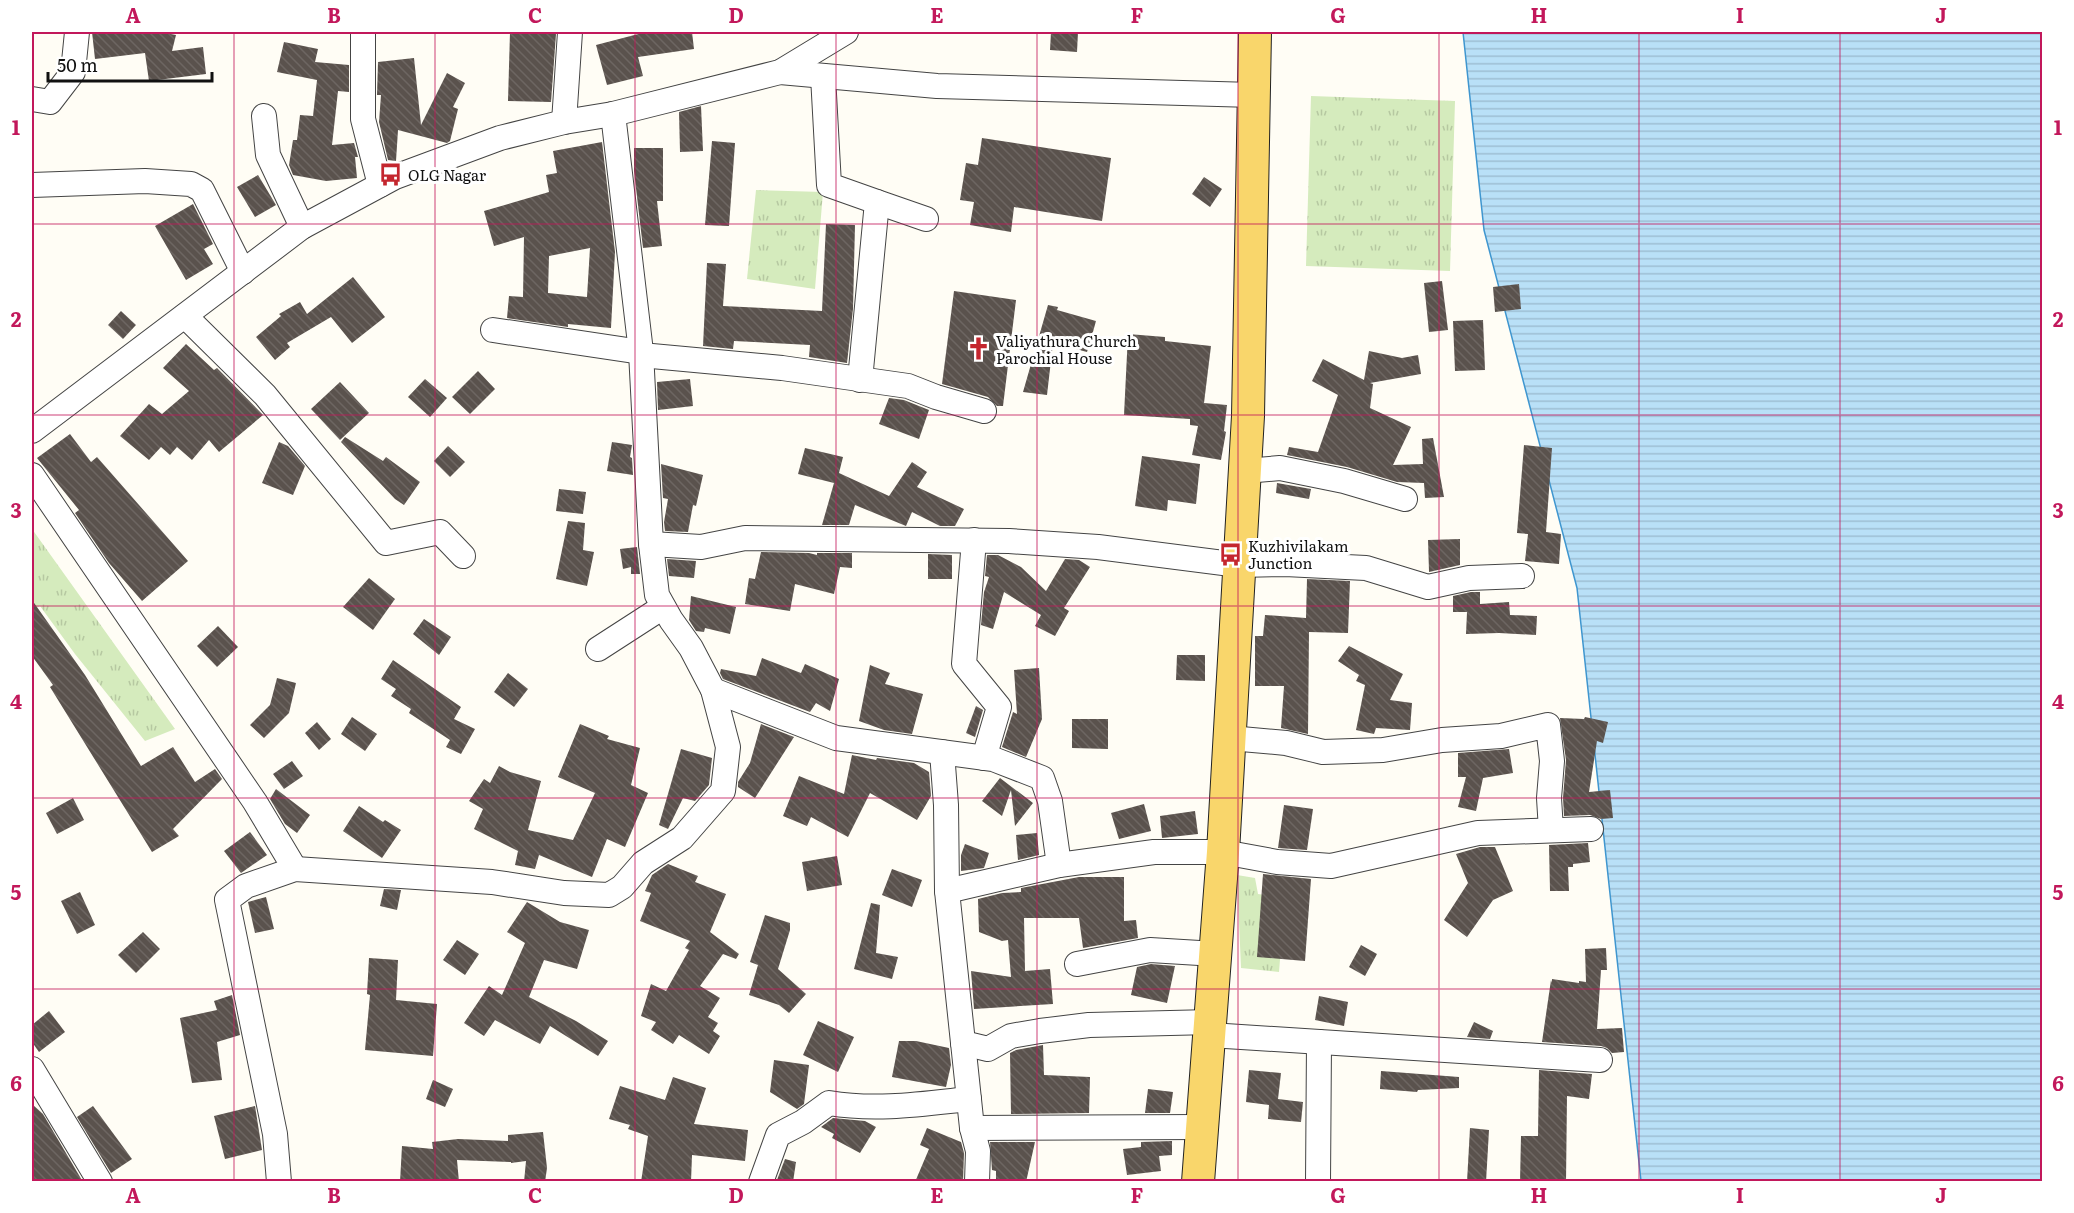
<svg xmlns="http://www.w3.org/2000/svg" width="2074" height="1213" viewBox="0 0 2074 1213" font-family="Literata,serif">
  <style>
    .park { fill: url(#park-tufts) }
    .water { fill: url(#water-rules); stroke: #3f96cf; stroke-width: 1.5 }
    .building { fill: url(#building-back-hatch); fill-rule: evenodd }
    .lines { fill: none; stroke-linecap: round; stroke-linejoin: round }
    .minor-casing { stroke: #444; stroke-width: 26 }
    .major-casing { stroke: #222; stroke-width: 34 }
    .minor { stroke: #fff; stroke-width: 24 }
    .major { stroke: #f9d66b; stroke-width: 32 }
    .grid { fill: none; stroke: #c2185b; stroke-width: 1.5; stroke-opacity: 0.55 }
    .labels { text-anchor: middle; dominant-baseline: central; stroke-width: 6; stroke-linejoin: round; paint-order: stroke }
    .poi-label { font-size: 15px; fill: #111; stroke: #fff; text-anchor: start }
    .neatline { fill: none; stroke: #c2185b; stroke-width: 2 }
    .grid-label { font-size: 20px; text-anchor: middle; font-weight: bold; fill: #c2185b }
  </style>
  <defs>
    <pattern id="park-tufts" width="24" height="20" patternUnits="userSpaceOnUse" patternTransform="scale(1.5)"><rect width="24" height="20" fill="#d5ebbd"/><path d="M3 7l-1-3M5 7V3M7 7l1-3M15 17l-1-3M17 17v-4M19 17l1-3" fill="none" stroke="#b6c8a1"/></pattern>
    <pattern id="water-rules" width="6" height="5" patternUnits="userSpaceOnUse" patternTransform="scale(1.5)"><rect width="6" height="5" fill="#b9e0f7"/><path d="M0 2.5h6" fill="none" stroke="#9ebfd3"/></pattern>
    <pattern id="building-back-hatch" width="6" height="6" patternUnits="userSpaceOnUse" patternTransform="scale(1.5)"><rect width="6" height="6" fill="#5a524d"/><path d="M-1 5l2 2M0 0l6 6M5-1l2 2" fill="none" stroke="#6d6662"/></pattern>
  </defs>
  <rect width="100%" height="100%" fill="#fffdf5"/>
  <g class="park">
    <polygon points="1311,96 1455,101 1450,271 1306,266"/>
    <polygon points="756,190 823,192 815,289 747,279"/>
    <polygon points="32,529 175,729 145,741 75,654 40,606 32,610"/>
    <polygon points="1237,875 1255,878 1258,894 1285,898 1279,972 1241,968"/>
  </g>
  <polygon class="water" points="1463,32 2042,32 2042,1181 1641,1181 1577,588 1484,230"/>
  <g class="building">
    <polygon points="92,32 160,32 176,35 172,51 203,47 206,74 149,81 145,53 95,59"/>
    <polygon points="510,32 556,34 551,102 508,101"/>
    <polygon points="646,32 692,32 694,49 638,57 643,76 607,85 596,45"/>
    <polygon points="1051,32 1078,32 1077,52 1050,50"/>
    <polygon points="284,42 318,49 315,62 349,65 349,92 338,91 332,145 354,143 358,157 355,157 357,178 326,181 293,175 289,165 293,140 297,140 300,115 313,116 317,80 277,72"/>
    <polygon points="414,58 421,125 447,73 465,83 453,107 458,109 450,141 447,143 398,130 396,161 388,160 379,122 381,95 377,95 378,62"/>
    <polygon points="701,106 703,151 680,152 679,112"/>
    <polygon points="982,138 1111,158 1102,221 1014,207 1011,232 970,225 974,202 960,200 966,163 978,165"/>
    <polygon points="712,141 735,143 729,226 705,225"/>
    <path d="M602,142l13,110 -4,76 -43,-4v3l-61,-9 2,-22 14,1 1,-60 -30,9 -10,-35 65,-19 -3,-17 11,-2 -4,-22zM590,248l-3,49 -39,-4 1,-37z"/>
    <polygon points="634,148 663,148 663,201 657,201 662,246 643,248 634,171"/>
    <polygon points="258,175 276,205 255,217 237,187"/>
    <polygon points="1204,177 1222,189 1210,207 1192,194"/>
    <polygon points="193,204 213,244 204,249 213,264 186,280 155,226"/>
    <polygon points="826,224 855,225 853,309 847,363 809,357 810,345 734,341 733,349 703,346 707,263 726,264 723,306 822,311"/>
    <polygon points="353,277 385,317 352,343 331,317 287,343 290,347 275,360 256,337 281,316 279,314 300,302 307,314"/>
    <polygon points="1442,281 1448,330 1429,332 1424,283"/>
    <polygon points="1519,284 1521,309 1495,312 1493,287"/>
    <polygon points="954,291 1016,300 1003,406 997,406 988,397 942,384"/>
    <polygon points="1048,305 1058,307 1057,310 1096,321 1091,339 1087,352 1053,343 1047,395 1023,392"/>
    <polygon points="121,311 136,325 123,339 108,325"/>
    <polygon points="1483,320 1485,370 1455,371 1453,321"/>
    <polygon points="1128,334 1165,337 1165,341 1211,346 1204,403 1227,405 1224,431 1226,432 1221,460 1192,455 1198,426 1190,425 1190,419 1124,415"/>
    <polygon points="186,344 214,370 217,368 263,415 219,452 209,440 192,460 177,447 170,455 161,447 149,460 120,436 149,404 162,414 189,391 163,368"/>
    <polygon points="1369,351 1402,358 1418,355 1421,374 1370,383 1373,384 1370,408 1411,427 1393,465 1423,464 1422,439 1433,438 1444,497 1425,498 1424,483 1397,482 1347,467 1287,455 1289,447 1318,452 1338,395 1312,381 1323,359 1364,380"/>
    <polygon points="478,371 495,389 470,414 452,397"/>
    <polygon points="425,379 447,398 430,417 408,397"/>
    <polygon points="690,379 693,406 658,410 657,382"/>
    <polygon points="340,382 369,413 340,440 311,409"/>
    <polygon points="889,398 904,400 929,410 919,439 879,424"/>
    <polygon points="70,434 91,462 97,457 188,561 142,601 109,563 75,513 79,510 37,458"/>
    <polygon points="345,437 383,461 386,457 420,482 404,505 395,499 341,442"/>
    <polygon points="279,442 288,446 305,466 293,495 262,483"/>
    <polygon points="612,442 632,445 630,457 632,458 633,475 607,471"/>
    <polygon points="1524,445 1552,448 1546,532 1561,534 1559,564 1525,561 1528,534 1517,533"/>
    <polygon points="448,446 465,462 450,477 434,461"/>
    <polygon points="805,448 843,457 839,473 889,496 912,462 927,472 917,487 964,509 955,526 940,526 912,512 906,526 855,505 849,525 822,525 834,483 798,474"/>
    <polygon points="1142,456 1200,464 1196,504 1168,500 1167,511 1135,506"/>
    <polygon points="661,464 703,475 696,506 693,505 688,532 665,531 664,522 668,499 663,498"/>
    <polygon points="1277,483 1311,489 1309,499 1276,493"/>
    <polygon points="559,489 586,492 583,514 556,511"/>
    <polygon points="568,521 585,523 583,550 594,552 587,586 556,579"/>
    <polygon points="1460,539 1460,565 1429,572 1428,540"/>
    <polygon points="637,547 640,574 631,574 631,567 623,569 620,549"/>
    <polygon points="761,552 809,553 817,555 817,553 852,553 852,568 840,567 834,594 795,584 790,611 745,604 749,578 755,579"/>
    <polygon points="928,554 952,555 952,579 928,579"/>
    <polygon points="987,555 998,555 1021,567 1046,591 1065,559 1079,560 1090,567 1064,608 1069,611 1055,636 1035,626 1041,615 1004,592 993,629 981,625 984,592 989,577 985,576"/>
    <polygon points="667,559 696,561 694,578 669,576"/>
    <polygon points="369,578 395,599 373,630 343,607"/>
    <polygon points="1307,579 1350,581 1348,633 1309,632 1308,734 1281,728 1284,686 1255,686 1255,636 1263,636 1265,615 1306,618"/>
    <polygon points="1471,592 1480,592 1480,604 1509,602 1510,615 1537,616 1536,635 1499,633 1466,634 1467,612 1453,612 1453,596"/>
    <polygon points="691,596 736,607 730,634 705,628 704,632 696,631 689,620"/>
    <polygon points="32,600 85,675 141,766 173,747 195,782 215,769 222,779 173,829 179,836 152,852 50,687 53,685 32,656"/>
    <polygon points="424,619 451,637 439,655 413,634"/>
    <polygon points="218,626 238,647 217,667 197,646"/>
    <polygon points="1349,646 1403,674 1390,700 1412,703 1410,730 1376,728 1374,734 1356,730 1365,685 1356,681 1359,675 1338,661"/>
    <polygon points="1177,655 1205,655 1205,681 1176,680"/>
    <polygon points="762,658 801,673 805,664 839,679 830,711 816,703 810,712 723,679 720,673 721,669 756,676"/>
    <polygon points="393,660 461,707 454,719 475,729 461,754 446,747 450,740 409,713 411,709 391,696 396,689 381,679"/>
    <polygon points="870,665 890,673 885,684 923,694 912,734 884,730 859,721"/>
    <polygon points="1039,668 1042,719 1026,757 1002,747 1013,712 1017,714 1014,670"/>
    <polygon points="508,673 528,689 514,707 494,692"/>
    <polygon points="277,678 296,683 289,713 264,738 250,725 270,705"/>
    <polygon points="976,706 983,710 975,737 966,733"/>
    <polygon points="352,717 377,734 365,751 341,734"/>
    <polygon points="1585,717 1608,722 1603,743 1597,741 1589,792 1610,790 1613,818 1601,819 1590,815 1564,816 1563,798 1566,760 1560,718 1584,719"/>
    <polygon points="1072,719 1108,719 1108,749 1072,748"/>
    <polygon points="317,722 331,739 319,750 305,733"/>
    <polygon points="580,724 609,736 607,739 640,748 631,785 648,793 625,847 607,839 592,877 539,855 535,869 515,865 518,851 474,829 483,809 469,801 484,779 490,783 499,766 510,772 541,781 528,830 573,840 595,793 558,777"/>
    <polygon points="761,724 794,737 755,798 738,787 738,782 750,763"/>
    <polygon points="681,749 712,758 709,785 695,801 683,798 668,829 659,825"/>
    <polygon points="1509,749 1513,773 1483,778 1476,811 1458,807 1466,777 1458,777 1458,753"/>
    <polygon points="852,755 876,760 877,758 914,763 929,772 931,796 917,820 870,793 848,837 811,817 807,826 783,816 799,776 844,794"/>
    <polygon points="292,761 303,776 284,789 273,774"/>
    <polygon points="1000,778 1033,803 1015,826 1011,790 1002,816 982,801"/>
    <polygon points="276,789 310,815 297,833 285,824 270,799"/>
    <polygon points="73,798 84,820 57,834 46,813"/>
    <polygon points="1144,804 1151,831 1119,839 1111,813"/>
    <polygon points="1284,805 1313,809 1307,850 1278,848"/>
    <polygon points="359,806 383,822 385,820 401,830 382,858 343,831"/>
    <polygon points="1195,811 1198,834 1162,838 1160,816"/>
    <polygon points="250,832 267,855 241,873 224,851"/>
    <polygon points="1037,833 1039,855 1018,860 1016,835"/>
    <polygon points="1588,843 1590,862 1573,864 1573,867 1568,867 1569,891 1550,891 1549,845"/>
    <polygon points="965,844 989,853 984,868 961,871 961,855"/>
    <polygon points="1480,847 1495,847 1513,891 1493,900 1467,937 1444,920 1468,883 1456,854"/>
    <polygon points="837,856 842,885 807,891 802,862"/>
    <polygon points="668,864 698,876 695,882 726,894 710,932 739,954 736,959 723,954 700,986 720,998 708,1017 718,1023 713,1031 720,1036 709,1054 679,1035 673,1044 651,1030 656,1022 641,1016 651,984 666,991 689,950 685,948 690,941 640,921 651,893 645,891 652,875"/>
    <polygon points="892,869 922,880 912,907 882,895"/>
    <polygon points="1263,874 1311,879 1305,961 1257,957"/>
    <polygon points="1079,877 1124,877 1124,921 1136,920 1138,938 1083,948 1079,918 1024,918 1025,971 1050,969 1053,1004 974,1009 971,971 1011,977 1008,940 1002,941 979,932 978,899 1002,893 1021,892 1021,888"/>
    <polygon points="384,889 401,890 397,910 380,906"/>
    <polygon points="80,892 95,925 77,934 61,901"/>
    <polygon points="266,897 274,929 255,933 248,902"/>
    <polygon points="527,902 560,922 589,930 577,969 544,960 529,997 576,1021 608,1041 598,1056 550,1026 540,1044 495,1020 484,1036 464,1023 489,986 502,995 525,943 507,932"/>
    <polygon points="871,903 880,905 876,953 898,957 892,979 854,969"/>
    <polygon points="765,915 790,923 790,930 778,969 806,994 789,1013 779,1005 749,995 758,965 750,962"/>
    <polygon points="143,932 160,949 136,973 118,955"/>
    <polygon points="457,940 479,954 465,975 443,960"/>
    <polygon points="1361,945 1377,954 1365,976 1349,967"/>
    <polygon points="1606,948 1607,970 1601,970 1597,1029 1622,1028 1624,1052 1612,1053 1607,1048 1601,1046 1542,1042 1551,980 1552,983 1552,979 1579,983 1579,981 1586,982 1585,949"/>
    <polygon points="369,958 398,960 396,1000 437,1004 433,1056 365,1050 370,995 367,994"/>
    <polygon points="1151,964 1175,966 1167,1003 1131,995 1137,967"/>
    <polygon points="232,995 240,1035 217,1042 222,1080 192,1083 180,1018 217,1010 214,1001"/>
    <polygon points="1319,996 1348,1002 1344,1026 1315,1020"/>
    <polygon points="49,1011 65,1032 39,1052 32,1042 32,1025"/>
    <polygon points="818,1021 854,1037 838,1072 803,1055"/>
    <polygon points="1474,1022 1493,1031 1490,1039 1467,1037"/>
    <polygon points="899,1041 916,1041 949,1048 951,1065 946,1087 892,1077"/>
    <polygon points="1043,1045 1044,1075 1090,1077 1089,1113 1011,1114 1010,1053 1016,1050"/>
    <polygon points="774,1060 809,1065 804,1104 797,1109 770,1092"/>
    <polygon points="1249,1070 1281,1073 1278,1099 1303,1102 1301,1122 1268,1119 1269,1105 1246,1102"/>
    <polygon points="1539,1070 1592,1074 1589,1099 1567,1096 1566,1182 1520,1182 1521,1136 1538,1136"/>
    <polygon points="1381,1071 1459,1077 1459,1088 1418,1090 1417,1092 1380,1089"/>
    <polygon points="673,1077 706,1088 694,1124 748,1130 745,1161 692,1155 691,1182 641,1182 648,1136 628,1129 630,1125 609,1119 620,1086 665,1100"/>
    <polygon points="433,1080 453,1089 445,1107 426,1099"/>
    <polygon points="1148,1089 1173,1092 1170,1113 1145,1113"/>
    <polygon points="32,1104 43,1114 83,1182 32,1182"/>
    <polygon points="93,1106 132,1159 111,1173 77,1117"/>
    <polygon points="255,1106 262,1150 225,1159 214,1116"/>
    <polygon points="833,1118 865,1121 876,1127 860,1153 832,1138 834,1134 821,1127"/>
    <polygon points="927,1128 961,1142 964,1153 963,1182 915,1182 929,1149 920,1145"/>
    <polygon points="1470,1128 1489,1130 1486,1182 1467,1182"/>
    <polygon points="543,1132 547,1168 545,1182 524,1182 526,1161 511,1163 511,1162 457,1160 459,1182 400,1182 402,1146 433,1149 432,1142 458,1139 508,1141 508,1135"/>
    <polygon points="1172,1141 1172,1155 1159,1156 1161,1171 1127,1175 1123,1149 1141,1147 1141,1142"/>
    <polygon points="990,1142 1035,1142 1026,1182 996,1182 996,1171 992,1170"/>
    <polygon points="785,1159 796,1162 793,1182 777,1180"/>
  </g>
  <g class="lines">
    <defs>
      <g id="minor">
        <polyline points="363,32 363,119 380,185"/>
        <polyline points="780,72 937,86 1253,95"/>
        <polyline points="823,76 829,185 877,202 860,380"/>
        <polyline points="32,99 50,102 73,72 77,32"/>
        <polyline points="264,116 268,155 302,227"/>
        <polyline points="564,122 570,32"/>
        <polyline points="32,185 145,181 191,184 202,190 243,272"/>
        <polyline points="877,202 926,219"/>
        <polyline points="185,316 265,395 386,543 440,532 463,556"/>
        <polyline points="493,330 641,352"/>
        <polyline points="641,355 782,368 908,386 936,397 984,411"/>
        <polyline points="32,431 302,227 395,177 500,138 564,122 613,114 780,72 846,32"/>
        <polyline points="1245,471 1280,468 1344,481 1405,499"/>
        <polyline points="32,475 255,802 295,869"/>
        <polyline points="974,540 964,664 999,707 984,758"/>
        <polyline points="651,544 701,547 745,538 1009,541 1098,547 1239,565 1285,564 1366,568 1428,587 1469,578 1522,576"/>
        <polyline points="598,649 663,607"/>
        <polyline points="713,690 836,738 993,759 1042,778 1050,801 1059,865"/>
        <polyline points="1230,738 1286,743 1323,752 1383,750 1442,740 1501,736 1548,725 1552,761 1549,798 1551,830"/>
        <polyline points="942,752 946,805 947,891 972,1128 978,1151 977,1182"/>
        <polyline points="947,891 1059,865 1154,852 1223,852 1277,862 1331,866 1478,833 1591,829"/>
        <polyline points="1077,964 1150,950 1216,954"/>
        <polyline points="1210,1035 1600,1060"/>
        <polyline points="963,1043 988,1049 1011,1036 1040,1031 1089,1025 1211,1022"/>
        <polyline points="32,1069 100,1182"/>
        <polyline points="972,1128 1203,1127"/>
        <polyline points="279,1182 275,1134 227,900 246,886 295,869 492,882 564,893 609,895 622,887 643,863 682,838 723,791 728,747 713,690 691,648 671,620 657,595 651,544 641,352 613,114"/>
        <path d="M761,1182l17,-47 25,-13 26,-19c47,8 93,1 140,-4"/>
        <polyline points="1318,1182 1319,1042"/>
      </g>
      <polyline id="major" points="1198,1182 1223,852 1248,416 1255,32"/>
    </defs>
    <use href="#minor" class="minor-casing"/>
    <use href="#major" class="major-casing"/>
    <use href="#minor" class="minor"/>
    <use href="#major" class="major"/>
  </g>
  <path class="grid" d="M234,32v1150M435,32v1150M635,32v1150M836,32v1150M1037,32v1150M1238,32v1150M1439,32v1150M1639,32v1150M1840,32v1150M32,224h2010M32,415h2010M32,606h2010M32,798h2010M32,989h2010"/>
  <defs>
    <symbol id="bus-bare" viewBox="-9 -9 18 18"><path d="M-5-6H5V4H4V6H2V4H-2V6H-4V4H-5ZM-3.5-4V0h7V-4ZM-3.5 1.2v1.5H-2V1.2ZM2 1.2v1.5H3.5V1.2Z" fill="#c4262e" stroke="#fff" stroke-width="2.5" paint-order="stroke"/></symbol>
    <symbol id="church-bare" viewBox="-9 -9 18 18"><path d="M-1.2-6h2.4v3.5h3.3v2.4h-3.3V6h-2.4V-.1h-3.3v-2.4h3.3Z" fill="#c4262e" stroke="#fff" stroke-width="2.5" paint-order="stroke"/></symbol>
  </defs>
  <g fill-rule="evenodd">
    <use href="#bus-bare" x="374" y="158" width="33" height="33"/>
    <use href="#church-bare" x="962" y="332" width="33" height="33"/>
    <use href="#bus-bare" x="1214" y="538" width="33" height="33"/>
  </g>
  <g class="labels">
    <g class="poi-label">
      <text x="408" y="174">OLG Nagar</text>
      <text x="996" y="340">Valiyathura Church<tspan x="996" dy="17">Parochial House</tspan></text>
      <text x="1248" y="545">Kuzhivilakam<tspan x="1248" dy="17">Junction</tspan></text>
    </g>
  </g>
  <rect width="2074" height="1213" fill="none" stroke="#ffffff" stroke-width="66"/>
  <path d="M48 72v9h164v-9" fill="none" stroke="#111111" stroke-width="3"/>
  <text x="57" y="72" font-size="18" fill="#111111" stroke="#ffffff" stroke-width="4.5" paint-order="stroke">50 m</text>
  <rect x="33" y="33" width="2008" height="1147" class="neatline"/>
  <g class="grid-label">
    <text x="133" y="23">A</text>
    <text x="334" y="23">B</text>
    <text x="535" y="23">C</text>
    <text x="736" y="23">D</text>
    <text x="937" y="23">E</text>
    <text x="1137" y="23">F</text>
    <text x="1338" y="23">G</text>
    <text x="1539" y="23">H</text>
    <text x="1740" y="23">I</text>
    <text x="1941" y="23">J</text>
    <text x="16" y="135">1</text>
    <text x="2058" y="135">1</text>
    <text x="16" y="327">2</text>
    <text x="2058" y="327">2</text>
    <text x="16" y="518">3</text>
    <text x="2058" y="518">3</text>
    <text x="16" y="709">4</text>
    <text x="2058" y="709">4</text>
    <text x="16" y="900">5</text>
    <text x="2058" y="900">5</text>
    <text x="16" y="1091">6</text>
    <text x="2058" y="1091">6</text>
    <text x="133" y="1203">A</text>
    <text x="334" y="1203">B</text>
    <text x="535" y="1203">C</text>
    <text x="736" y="1203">D</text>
    <text x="937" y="1203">E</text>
    <text x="1137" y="1203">F</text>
    <text x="1338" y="1203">G</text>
    <text x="1539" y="1203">H</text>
    <text x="1740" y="1203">I</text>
    <text x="1941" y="1203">J</text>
  </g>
</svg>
